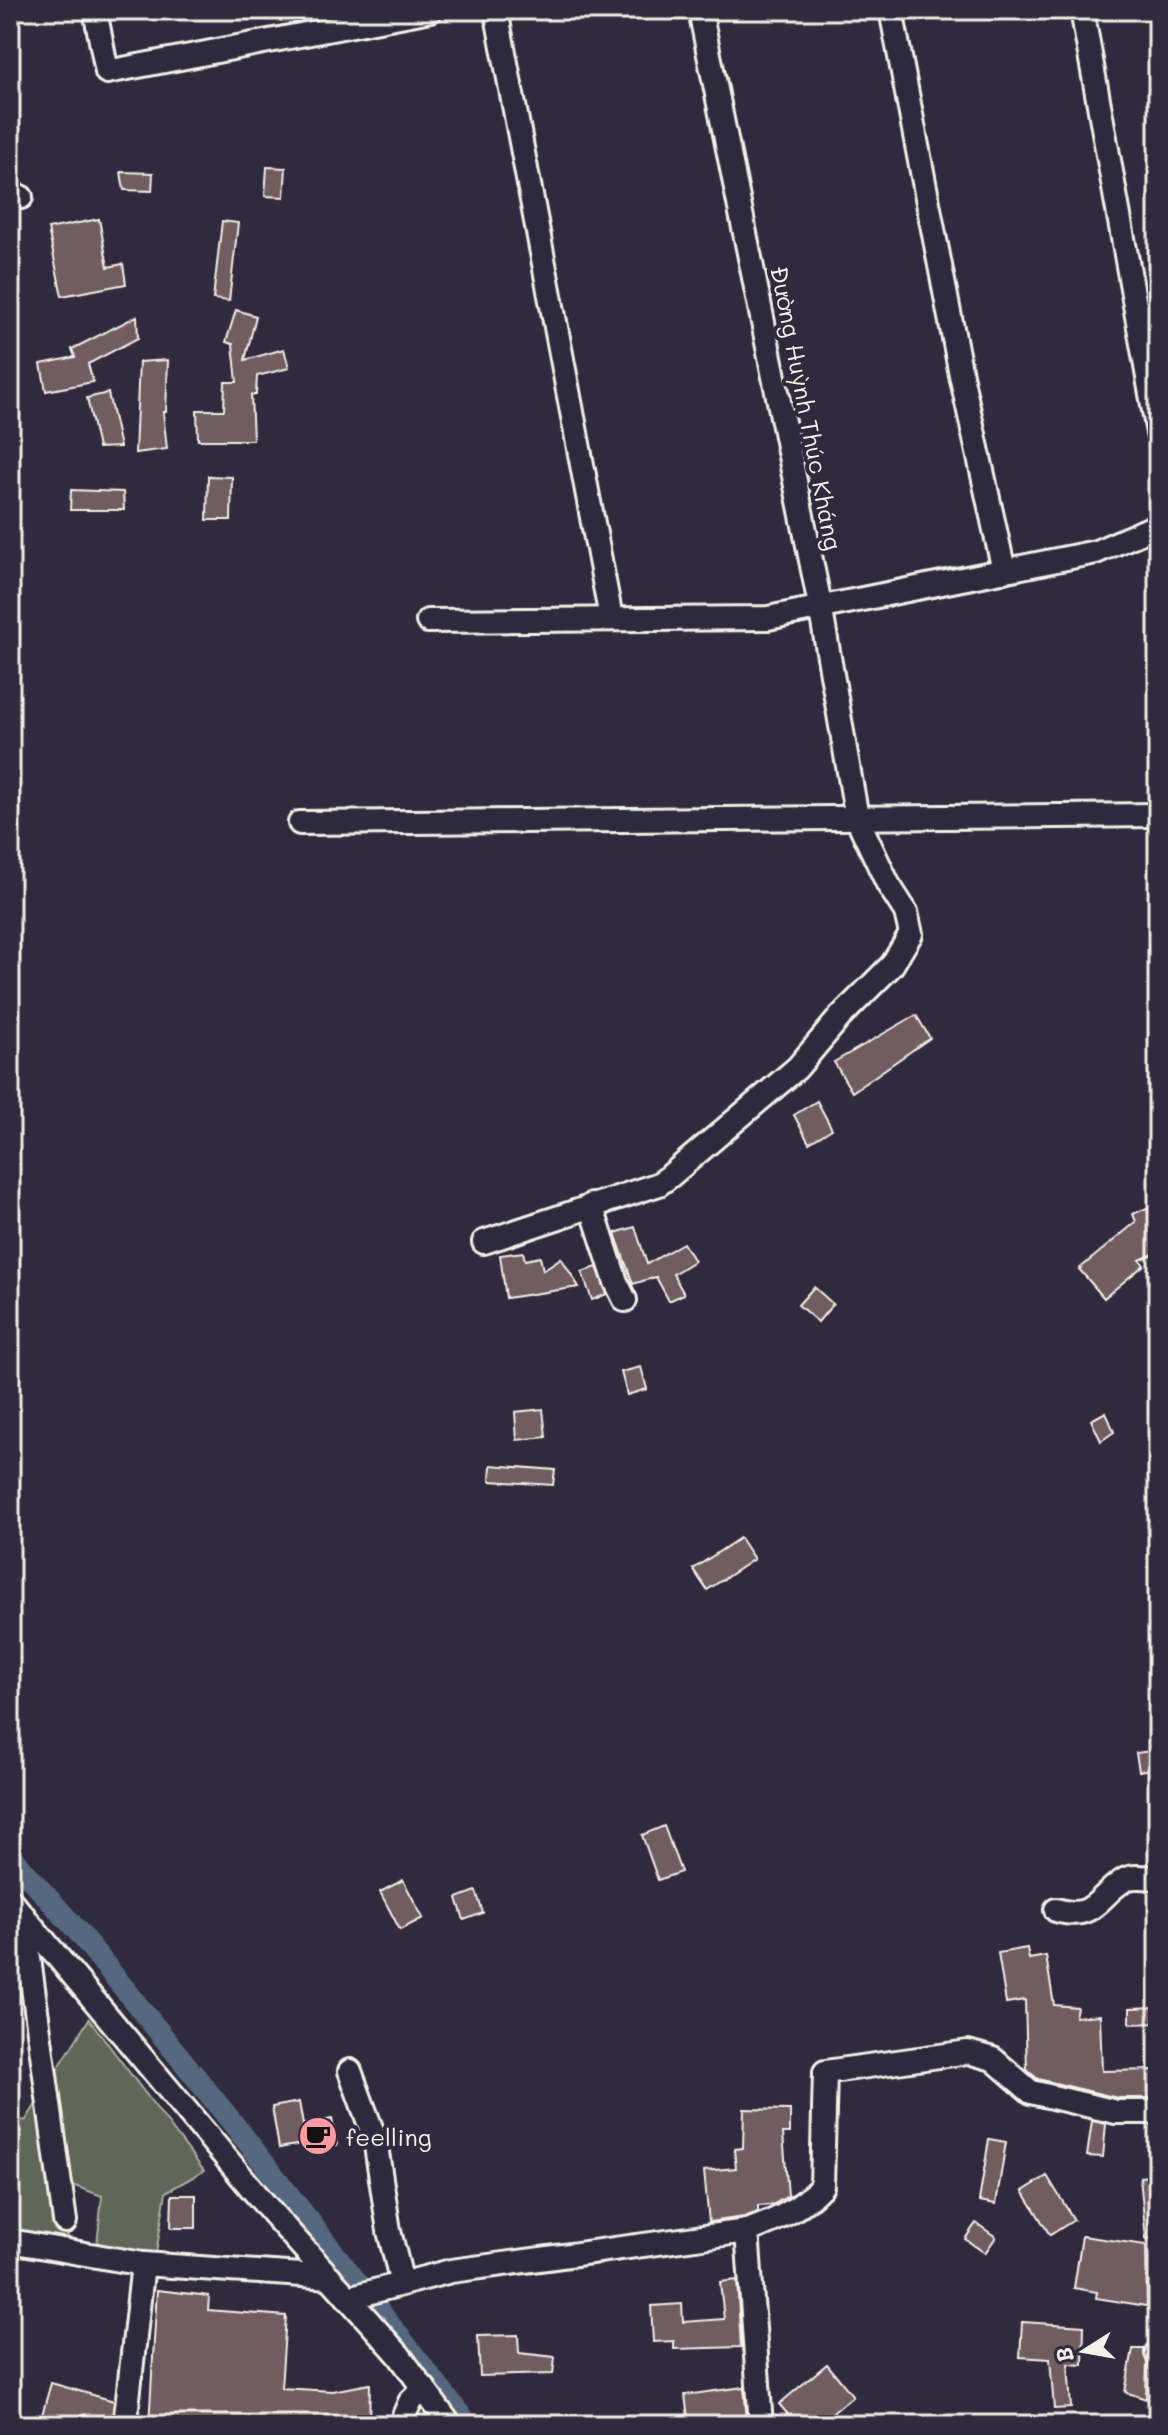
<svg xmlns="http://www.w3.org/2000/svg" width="1168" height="2435" viewBox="0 0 1168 2435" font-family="Mali,sans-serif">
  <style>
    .green { fill: #606658; stroke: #aaaca0; stroke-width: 2 }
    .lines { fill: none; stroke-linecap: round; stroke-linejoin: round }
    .canal { stroke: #54677f; stroke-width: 22 }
    .building { fill: #715b5f; stroke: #f4f1e8; stroke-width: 2 }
    .minor-casing { stroke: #f4f1e8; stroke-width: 28 }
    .minor { stroke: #2f2a3d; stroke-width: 22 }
    .labels { text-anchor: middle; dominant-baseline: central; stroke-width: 8; stroke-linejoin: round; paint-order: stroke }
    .street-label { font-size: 24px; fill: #f4f1e8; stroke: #2f2a3d }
    .poi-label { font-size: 24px; fill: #f4f1e8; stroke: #2f2a3d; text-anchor: start }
  </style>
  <rect width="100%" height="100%" fill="#2f2a3d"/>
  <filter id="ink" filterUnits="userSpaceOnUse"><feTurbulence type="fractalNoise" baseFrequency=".0125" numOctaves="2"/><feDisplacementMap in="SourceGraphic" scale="16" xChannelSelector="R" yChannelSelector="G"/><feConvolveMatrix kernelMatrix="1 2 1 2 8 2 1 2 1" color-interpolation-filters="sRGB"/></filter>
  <g filter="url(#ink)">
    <polygon class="green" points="89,2019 204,2171 166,2192 156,2254 97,2245 102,2196 72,2185 67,2244 10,2234 10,2121 26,2120"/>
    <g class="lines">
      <polyline class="canal" points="10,1856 76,1929 236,2127 468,2425"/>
    </g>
    <g class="building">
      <polygon points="267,167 286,168 284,197 265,196"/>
      <polygon points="121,172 153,173 152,191 124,190"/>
      <polygon points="99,219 108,267 123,264 126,284 62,296 48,229"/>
      <polygon points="222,221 238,223 229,301 213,299"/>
      <polygon points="236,310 256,316 245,360 284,349 289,368 257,376 256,395 251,395 253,440 198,440 197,410 224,410 225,382 237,382 233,344 226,342"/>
      <polygon points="137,316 138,338 88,364 93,382 46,391 41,364 75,357 72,349"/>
      <polygon points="168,360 166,412 163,412 167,449 135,453 139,362"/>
      <polygon points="108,393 120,447 98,448 87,398"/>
      <polygon points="208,476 232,477 231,520 207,520"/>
      <polygon points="71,490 123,492 124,510 70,510"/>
      <polygon points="916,1015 930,1038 852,1092 834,1062"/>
      <polygon points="817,1101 832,1129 809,1143 794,1115"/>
      <polygon points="1149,1207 1158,1229 1158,1252 1140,1260 1144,1265 1104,1298 1079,1269 1136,1222 1133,1214"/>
      <polygon points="635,1227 647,1264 683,1243 694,1261 673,1274 684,1294 669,1301 656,1277 633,1284 615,1233"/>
      <polygon points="523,1252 525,1260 540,1257 543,1270 561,1258 579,1287 506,1298 500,1255"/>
      <polygon points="597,1267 607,1294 592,1300 582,1272"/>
      <polygon points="814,1287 833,1304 818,1322 798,1305"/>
      <polygon points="641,1367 647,1389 627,1395 621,1372"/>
      <polygon points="543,1409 546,1437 517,1440 515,1412"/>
      <polygon points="1106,1412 1114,1432 1101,1441 1091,1420"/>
      <polygon points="491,1465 555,1470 553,1485 490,1481"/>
      <polygon points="740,1538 754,1559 707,1590 693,1569"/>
      <polygon points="1158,1750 1158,1768 1139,1771 1136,1753"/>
      <polygon points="664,1826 681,1872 658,1880 642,1835"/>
      <polygon points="403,1880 423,1918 400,1930 380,1892"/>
      <polygon points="476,1891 483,1913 464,1920 457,1898"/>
      <polygon points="1027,1948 1029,1959 1046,1956 1054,2005 1077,2007 1075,2017 1100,2015 1102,2071 1158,2070 1158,2098 1118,2098 1038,2079 1027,2070 1025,2000 1006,2003 998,1953"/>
      <polygon points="1158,2007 1158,2023 1130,2024 1130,2008"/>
      <polygon points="299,2102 303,2125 332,2119 337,2145 310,2150 308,2143 279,2148 272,2107"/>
      <polygon points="744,2109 790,2110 790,2133 783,2133 788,2196 772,2205 758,2206 758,2212 744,2217 709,2222 704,2171 736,2168 734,2149 743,2148"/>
      <polygon points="1092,2121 1106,2124 1103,2157 1087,2156"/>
      <polygon points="989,2139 1006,2142 996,2204 979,2201"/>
      <polygon points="1158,2175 1158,2238 1146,2239 1140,2177"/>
      <polygon points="1047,2176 1074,2220 1050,2235 1023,2191"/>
      <polygon points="172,2195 196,2195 196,2228 171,2228"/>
      <polygon points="976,2223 996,2237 985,2253 965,2239"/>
      <polygon points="1082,2236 1146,2245 1147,2306 1096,2298 1097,2292 1074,2288"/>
      <polygon points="737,2280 741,2347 674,2349 674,2341 653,2342 651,2306 682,2304 683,2322 724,2319 720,2282"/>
      <polygon points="157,2290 209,2296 208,2310 286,2316 281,2388 332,2391 370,2384 369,2425 149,2425"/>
      <polygon points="1022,2322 1084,2326 1083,2365 1068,2364 1071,2408 1054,2409 1050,2359 1020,2357"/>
      <polygon points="518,2335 519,2353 555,2357 553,2374 480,2376 478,2336"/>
      <polygon points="1133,2349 1144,2349 1147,2363 1146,2399 1125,2392"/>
      <polygon points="827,2364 853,2396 818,2425 797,2425 779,2404"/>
      <polygon points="51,2383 114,2401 111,2425 74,2425 42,2415"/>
      <polygon points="744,2387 747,2421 689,2425 685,2395"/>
    </g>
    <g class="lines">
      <defs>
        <g id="minor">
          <polyline points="95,10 107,72 431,10"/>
          <polyline points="496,10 611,618"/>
          <polyline points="891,10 961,375 1004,571"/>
          <polyline points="1082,10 1158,433"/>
          <polyline points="10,199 21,197"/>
          <polyline points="1138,314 1158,314"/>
          <polyline points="428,621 768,618 1096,552 1158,525"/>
          <polyline points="300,823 1158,815"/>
          <polyline points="591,1205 616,1282 625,1300"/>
          <polyline points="484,1242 659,1184 670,1176 797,1068 840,1017 892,965 911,934 906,912 888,884 857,818 820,605 700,10"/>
          <polyline points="10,1900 273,2214 399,2355 450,2425"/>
          <path d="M1056,1910c40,12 42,-16 70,-31 8,-4 23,-1 32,-1"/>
          <polyline points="23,1915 65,2221"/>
          <polyline points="350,2071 375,2139 389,2231 402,2283"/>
          <polyline points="747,2231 761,2425"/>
          <polyline points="10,2241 143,2264 330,2277"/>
          <path d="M348,2298l103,-27 296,-40c31,-11 53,-22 75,-45l3,-114 143,-20 25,7 38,33 85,20h42"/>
          <polyline points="1157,2353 1158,2353"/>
          <polyline points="125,2425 143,2264"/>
          <polyline points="400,2425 410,2402 424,2388"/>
        </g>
      </defs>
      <use href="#minor" class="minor-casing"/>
      <use href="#minor" class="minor"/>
    </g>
  </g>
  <defs>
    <symbol id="cafe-disc" viewBox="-11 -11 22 22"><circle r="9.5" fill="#ff9aa2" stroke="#2f2a3d"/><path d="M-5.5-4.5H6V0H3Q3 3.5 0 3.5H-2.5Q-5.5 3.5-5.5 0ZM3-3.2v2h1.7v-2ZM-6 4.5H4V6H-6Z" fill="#111"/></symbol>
  </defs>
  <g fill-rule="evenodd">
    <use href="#cafe-disc" x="296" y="2114" width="44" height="44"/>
  </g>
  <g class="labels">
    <g class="street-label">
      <text transform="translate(807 408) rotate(79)">Đường Huỳnh Thúc Kháng</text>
    </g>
    <g class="poi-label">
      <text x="346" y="2136">feelling</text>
    </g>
  </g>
  <rect width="1168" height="2435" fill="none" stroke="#2f2a3d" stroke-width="40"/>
  <rect x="20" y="20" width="1128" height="2395" fill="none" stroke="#f4f1e8" stroke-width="3" filter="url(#ink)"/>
  <g transform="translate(1084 2351) rotate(259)" stroke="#2f2a3d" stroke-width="6" paint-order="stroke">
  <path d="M0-6L14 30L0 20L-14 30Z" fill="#f4f1e8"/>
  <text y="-12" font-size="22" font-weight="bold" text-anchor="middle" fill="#f4f1e8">B</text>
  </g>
</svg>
